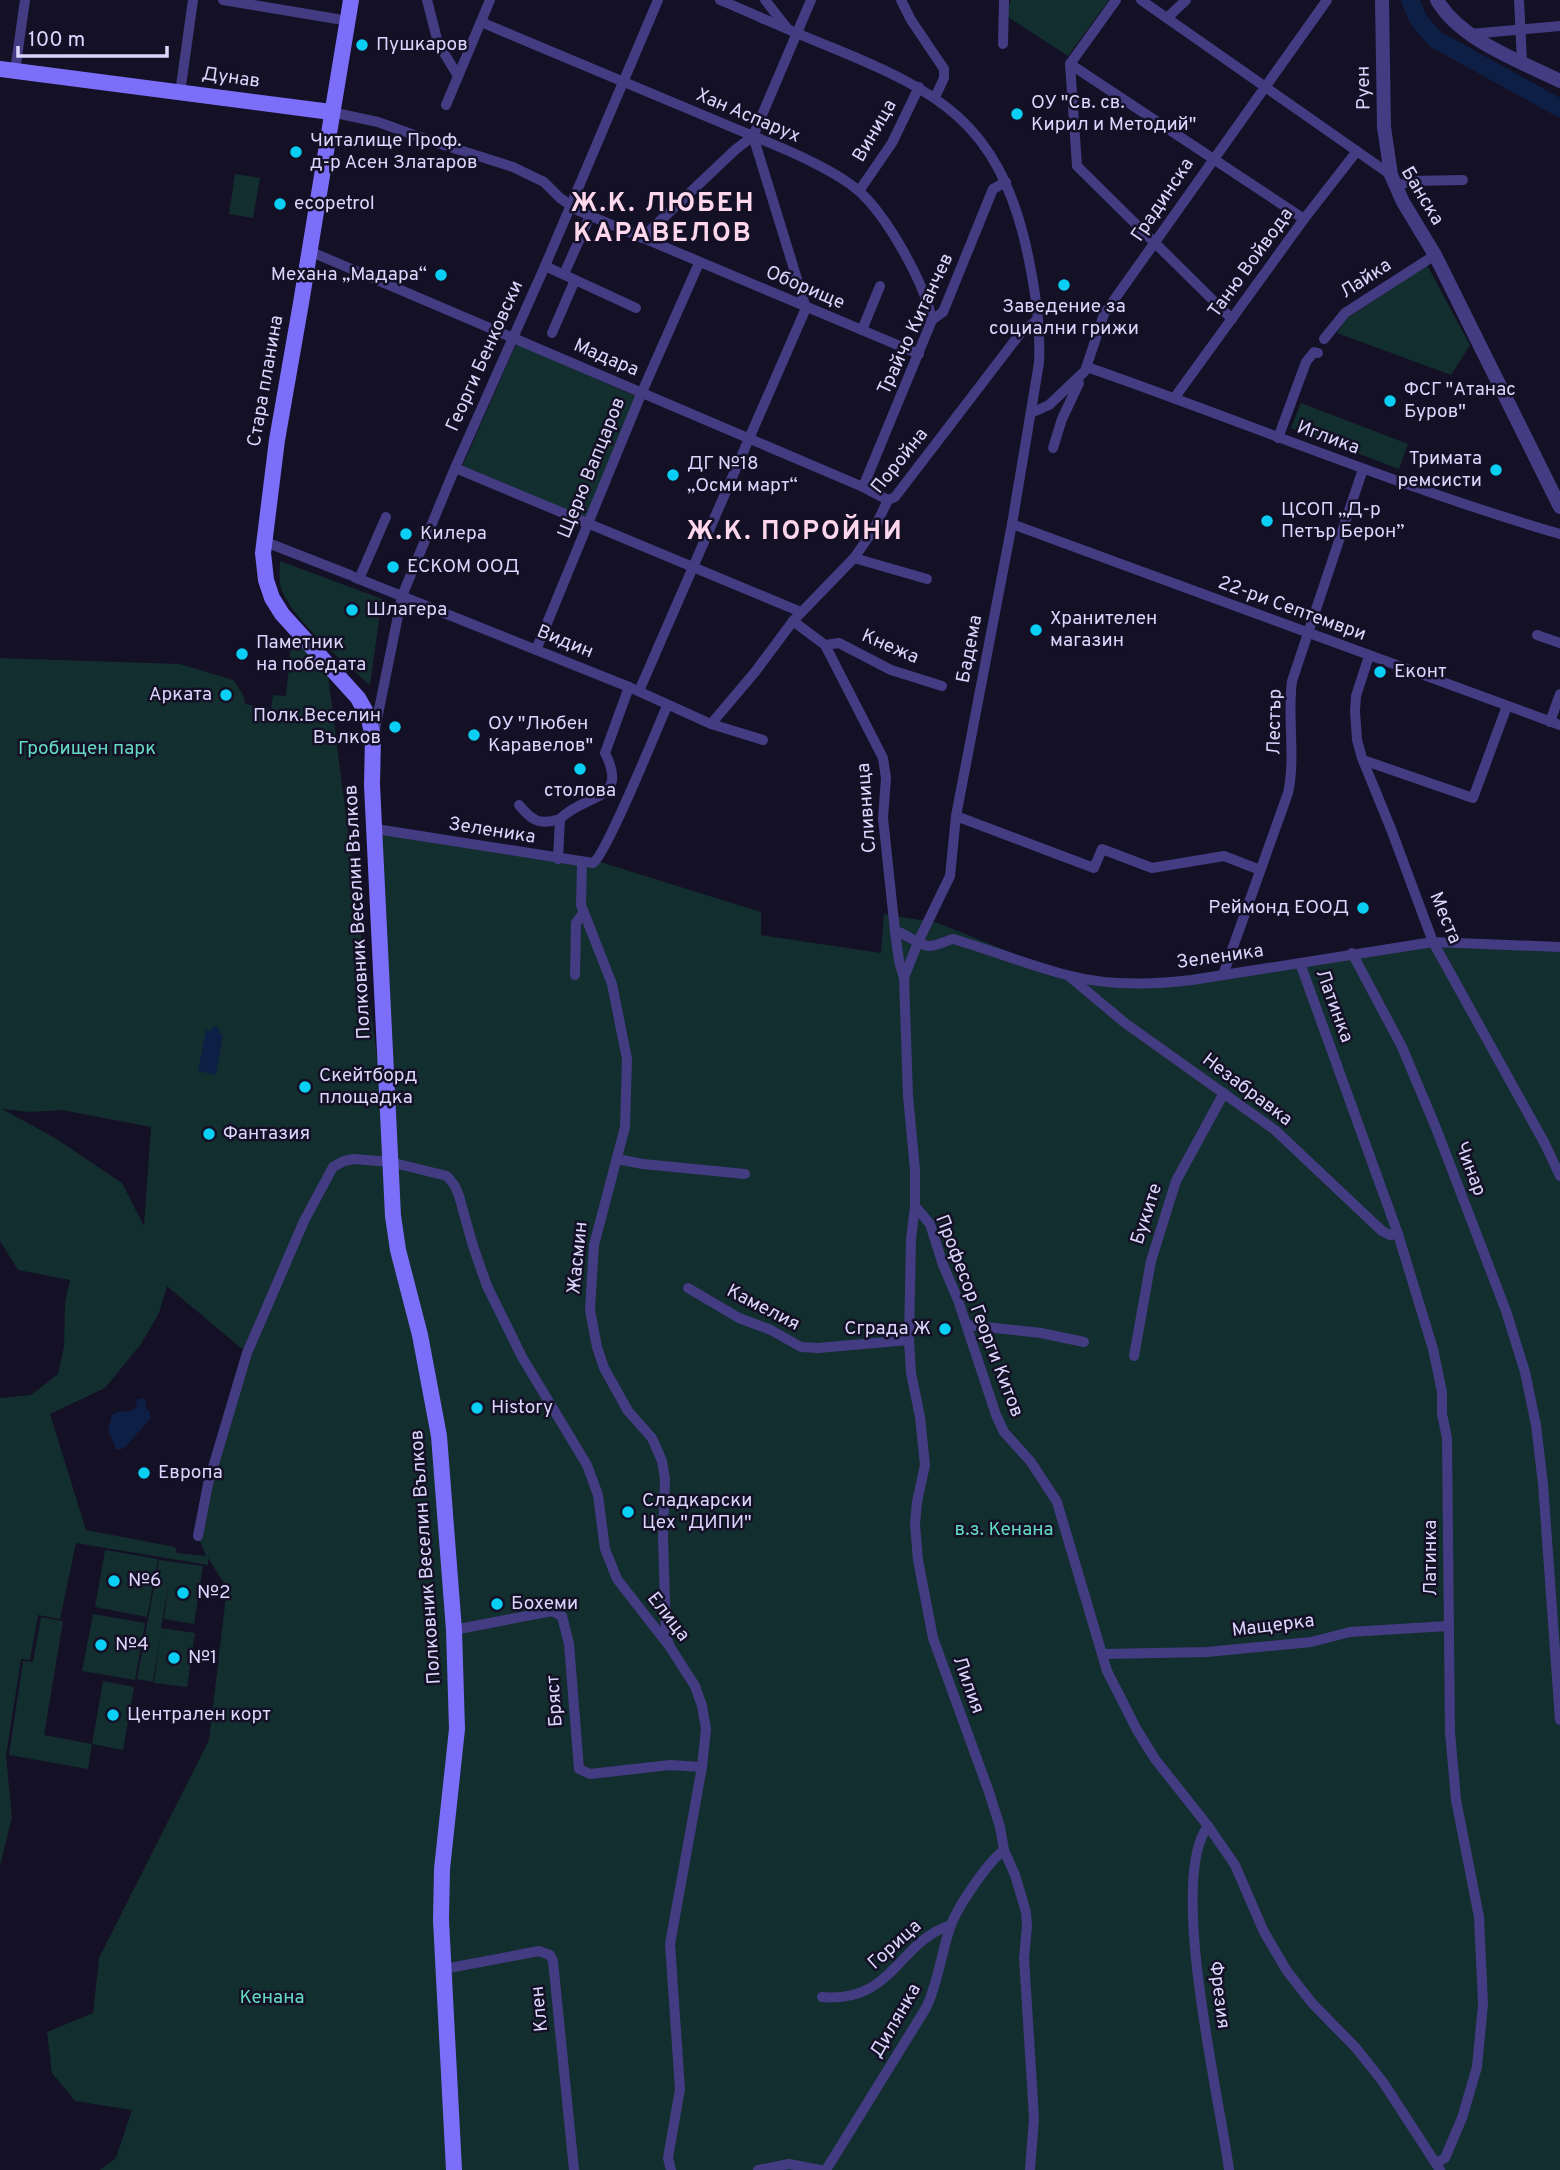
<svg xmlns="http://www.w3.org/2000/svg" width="1560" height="2170" viewBox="0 0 1560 2170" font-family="Overpass,sans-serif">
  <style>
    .green { fill: #132e2e; fill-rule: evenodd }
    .water { fill: #0e1f45 }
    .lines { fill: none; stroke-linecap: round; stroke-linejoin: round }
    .river { stroke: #0e1f45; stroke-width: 18 }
    .minor { stroke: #433c82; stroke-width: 10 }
    .tertiary { stroke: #433c82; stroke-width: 14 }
    .secondary { stroke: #7b6ffa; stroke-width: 16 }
    .poi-dot { fill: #09cff5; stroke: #141025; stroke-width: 2.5 }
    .labels { text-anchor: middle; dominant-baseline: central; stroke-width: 5; stroke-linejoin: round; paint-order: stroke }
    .poi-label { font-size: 19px; fill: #dcd5fd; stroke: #141025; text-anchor: start }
    .street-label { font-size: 19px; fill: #dcd5fd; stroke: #141025 }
    .park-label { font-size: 19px; fill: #63dbc4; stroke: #141025 }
    .district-label { font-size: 26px; font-weight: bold; letter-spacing: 2px; fill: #fed7ed; stroke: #141025 }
  </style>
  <rect width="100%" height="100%" fill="#141025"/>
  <g class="green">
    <polygon points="1011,0 1109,0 1068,56 1005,15"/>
    <polygon points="235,174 260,178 253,218 229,214"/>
    <polygon points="1427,265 1470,345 1451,375 1337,333 1346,319"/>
    <polygon points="516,344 638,397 587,519 462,467"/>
    <polygon points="1301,403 1408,444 1399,469 1291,428"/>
    <path d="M280,561l102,38 -12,86c-26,-23 -72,-60 -87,-92 -5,-10 -3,-22 -3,-32z"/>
    <path d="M292,632l36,43 61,475 -13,-321 221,32 164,51v23l120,18 3,-39 54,9 131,53 61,7 303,-41 127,5v1223h-1460l16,-12 16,-48 -57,-9 -23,-28 -5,-41 46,-19 6,-55 110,-218 18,-152 -19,-30v7l-132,-22 -16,76 -22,-4 -8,45 -9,-1 -15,97 6,61 -12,49v-468l31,-3 27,-21 6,-28 1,-43 5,-23 -52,-10 -18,-29v-583l180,6 53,16 11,16 1,8 26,5 2,-14 13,1zM158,1028l-14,198 -22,-43 -67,-45 -53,-29 28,3 32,-2 89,17zM167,1286l80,67 -49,183 8,20 -29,-3 -2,-6 -89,-17 -36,-116 55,-26 36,-44 18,-31z"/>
    <polygon points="105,1550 158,1559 147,1617 95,1607"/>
    <polygon points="159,1560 203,1566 194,1624 164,1619 168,1586 161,1628 195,1633 187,1687 154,1683 161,1632 153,1682 137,1679"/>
    <polygon points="93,1614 145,1623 135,1680 82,1671"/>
    <polygon points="41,1617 63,1621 44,1735 92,1744 103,1681 134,1687 123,1750 92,1744 88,1769 9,1755 23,1661 33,1662"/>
  </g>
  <g class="water">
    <polygon points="215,1026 219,1028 220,1034 223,1035 216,1075 198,1071 206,1030 210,1031"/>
    <path d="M142,1398l4,3 -1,6 5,5 1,6 -24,27 -5,4h-6l-8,-19 4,-15c8,-7 16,0 24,-8l1,-7z"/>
  </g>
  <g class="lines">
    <polyline class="river" points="1410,0 1418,19 1435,39 1560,108"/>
    <g class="minor">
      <polyline points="223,0 337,19"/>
      <polyline points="427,0 438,43 458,76"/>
      <path d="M720,0c38,16 75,33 113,48 107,44 163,75 192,194 9,39 16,81 14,121l-27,161 -56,292 -6,60 -32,66 -14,36"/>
      <polyline points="765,0 787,28"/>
      <polyline points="901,0 911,20 944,69 944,78 937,93"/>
      <polyline points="1116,0 1070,64 1077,166 1232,319"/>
      <polyline points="1141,0 1391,175"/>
      <polyline points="1519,0 1522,62"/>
      <polyline points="1167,18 1186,0"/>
      <path d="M481,22c80,34 160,67 241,101 39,17 107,41 138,69 28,26 64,90 72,128"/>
      <polyline points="1470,34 1560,26"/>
      <polyline points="1003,44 1004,0"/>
      <polyline points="1070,64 1304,219"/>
      <polyline points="15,71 25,0"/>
      <polyline points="180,93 193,0"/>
      <polyline points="446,105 490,0"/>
      <polyline points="331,112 378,122 431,141 513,167 544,182 560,198 579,211 919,354"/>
      <polyline points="1396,187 1410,181 1463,180"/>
      <polyline points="859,191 892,143 919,87"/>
      <polyline points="642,238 735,150 753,136 811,0"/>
      <polyline points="309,251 863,487 888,500"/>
      <polyline points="545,266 636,308"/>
      <polyline points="564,274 590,216"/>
      <polyline points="862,330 880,286"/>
      <polyline points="552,333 575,280"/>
      <polyline points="1324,339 1345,313 1435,255"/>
      <path d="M1087,367c158,55 312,120 473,167"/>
      <polyline points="1175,397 1304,219 1357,151"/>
      <polyline points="1031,413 1049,405 1085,371 1104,314 1327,0"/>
      <polyline points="1278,438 1306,362 1314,352 1318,353"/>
      <polyline points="1053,448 1062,419 1079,383"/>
      <polyline points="455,468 801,612"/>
      <polyline points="863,487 932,320 943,312 993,189 1006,182"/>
      <polyline points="1012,524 1560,725"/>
      <polyline points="263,541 350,575"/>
      <polyline points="854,558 927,579"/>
      <polyline points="354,577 629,687 711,724 763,740"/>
      <polyline points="359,579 386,517"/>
      <polyline points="793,621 825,645 883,758 886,778 883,818 895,931 899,961 904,978 908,1096 915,1170 915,1206 930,1224 943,1265 958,1300 996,1415 1004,1432 1031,1462 1057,1502 1107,1671 1137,1730 1155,1759 1208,1826 1235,1865 1264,1932 1287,1971 1312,2003 1356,2048 1383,2082 1440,2170"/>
      <polyline points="1537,635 1560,643"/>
      <polyline points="825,645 839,643 891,670 942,686"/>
      <polyline points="536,650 642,392 699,263"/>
      <polyline points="1369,656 1356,696 1355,711 1357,740 1362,758 1391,829 1433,942 1545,1144 1560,1176"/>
      <polyline points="639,691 806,308 753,136"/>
      <polyline points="1550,722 1560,694"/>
      <polyline points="711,724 755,672 793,621 854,558 874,529 888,500 895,497 1019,335 1038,319"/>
      <polyline points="375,729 402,596 455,468 545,266 658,0"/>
      <polyline points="1363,760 1473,798 1507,706"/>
      <path d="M519,805c14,17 21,20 41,14"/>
      <polyline points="956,816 1094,868 1102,849 1152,868 1224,856 1260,870"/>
      <path d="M376,829l217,34c13,-8 64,-134 74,-157"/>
      <path d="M558,859l2,-40c25,-26 70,-17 45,-66l24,-66"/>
      <polyline points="582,863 581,905 612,984 627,1059 625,1127 594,1245 590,1310 597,1347 604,1368 628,1411 652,1438 662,1461 665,1479 663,1537 666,1635 669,1644"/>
      <path d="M895,931c12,2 21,14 34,15 8,0 16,-5 24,-7 38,11 75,26 114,36 40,11 84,10 125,5l241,-38 127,5"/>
      <polyline points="1352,953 1402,1047 1436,1128 1506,1311 1525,1372 1536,1425 1543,1484 1560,1720"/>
      <polyline points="1300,963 1398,1234 1433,1349 1442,1392 1442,1414 1447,1438 1450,1732 1456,1800 1479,1917 1483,2004 1477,2067 1462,2118 1445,2158 1436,2163"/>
      <polyline points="575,975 576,923 584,912"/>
      <path d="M1223,975l65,-182c8,-36 -1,-75 4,-112l71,-212"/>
      <polyline points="1070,977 1125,1023 1275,1130 1382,1231 1390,1235 1398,1234"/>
      <polyline points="617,1159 643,1164 745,1174"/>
      <polyline points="915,1206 911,1239 909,1340 911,1373 920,1417 925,1465 917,1502 915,1524 918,1560 933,1638 989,1792 1000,1827 1004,1850 1015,1875 1026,1912 1027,1926 1024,1958 1034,2118 1030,2170"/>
      <polyline points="688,1288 739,1318 771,1330 801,1347 818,1348 909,1340"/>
      <polyline points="967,1325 1041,1333 1084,1342"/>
      <polyline points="1134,1356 1151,1261 1176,1181 1224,1093"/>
      <polyline points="198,1536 208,1484 247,1353 304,1221 333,1167 344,1161 354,1159 390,1162 447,1176 455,1186 459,1196 473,1246 487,1286 522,1357 587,1465 598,1495 605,1549 617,1579 670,1647 695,1686 702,1706 706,1729 702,1767 670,1944 680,2089 668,2158 671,2170"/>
      <polyline points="454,1630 552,1611 562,1616 569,1644 579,1769 590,1774 670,1765 702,1767"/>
      <polyline points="1102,1654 1207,1652 1311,1642 1350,1632 1448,1626"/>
      <path d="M1208,1826c-41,53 12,273 21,344"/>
      <polyline points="444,1969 539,1951 550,1955 553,1961 574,2170"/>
      <path d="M822,1997c72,6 75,-55 129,-72"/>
      <polyline points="758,2170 789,2164 820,2170"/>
      <path d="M826,2170l100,-162c13,-27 15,-56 25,-83 7,-19 37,-63 53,-75"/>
    </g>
    <g class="tertiary">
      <polyline points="1382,0 1384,127 1391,175 1403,202 1435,255 1560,507"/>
      <path d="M1437,0c23,40 83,61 123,81"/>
    </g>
    <g class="secondary">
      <polyline points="351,0 301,303 277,440 263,553 266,580 272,598 282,614 358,698 368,716 373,736 372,785 393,1216 398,1250 420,1335 439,1436 454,1630 457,1729 442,1869 441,1920 454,2170"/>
      <polyline points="0,69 331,112"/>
    </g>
  </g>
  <g class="poi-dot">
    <circle cx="362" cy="45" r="7"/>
    <circle cx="1017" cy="114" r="7"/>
    <circle cx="296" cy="152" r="7"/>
    <circle cx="280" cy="204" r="7"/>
    <circle cx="441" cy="275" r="7"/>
    <circle cx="1064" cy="285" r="7"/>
    <circle cx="1390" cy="401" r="7"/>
    <circle cx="1496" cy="470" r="7"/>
    <circle cx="673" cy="475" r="7"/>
    <circle cx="1267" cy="521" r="7"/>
    <circle cx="406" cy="534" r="7"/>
    <circle cx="393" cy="567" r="7"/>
    <circle cx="352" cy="610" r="7"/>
    <circle cx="1036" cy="630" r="7"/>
    <circle cx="242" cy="654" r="7"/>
    <circle cx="1380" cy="672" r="7"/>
    <circle cx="226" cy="695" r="7"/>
    <circle cx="395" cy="727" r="7"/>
    <circle cx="474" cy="735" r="7"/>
    <circle cx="580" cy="769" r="7"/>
    <circle cx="1363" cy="908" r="7"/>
    <circle cx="305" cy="1087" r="7"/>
    <circle cx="209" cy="1134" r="7"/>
    <circle cx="945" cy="1329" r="7"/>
    <circle cx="477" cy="1408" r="7"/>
    <circle cx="144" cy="1473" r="7"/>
    <circle cx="628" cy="1512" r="7"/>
    <circle cx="114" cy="1581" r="7"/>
    <circle cx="183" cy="1593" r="7"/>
    <circle cx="497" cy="1604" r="7"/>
    <circle cx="101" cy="1645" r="7"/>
    <circle cx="174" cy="1658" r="7"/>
    <circle cx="113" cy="1715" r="7"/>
  </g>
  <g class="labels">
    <g class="poi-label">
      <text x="376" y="45">Пушкаров</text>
      <text x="1031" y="103">ОУ "Св. св.<tspan x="1031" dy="22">Кирил и Методий"</tspan></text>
      <text x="310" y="141">Читалище Проф.<tspan x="310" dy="22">д-р Асен Златаров</tspan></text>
      <text x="294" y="204">ecopetrol</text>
      <text x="427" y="275" text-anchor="end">Механа „Мадара“</text>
      <text x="1064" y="307" text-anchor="middle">Заведение за<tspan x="1064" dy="22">социални грижи</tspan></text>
      <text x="1404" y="390">ФСГ "Атанас<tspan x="1404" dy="22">Буров"</tspan></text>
      <text x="1482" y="459" text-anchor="end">Тримата<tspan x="1482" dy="22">ремсисти</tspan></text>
      <text x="687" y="464">ДГ №18<tspan x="687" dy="22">„Осми март“</tspan></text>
      <text x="1281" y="510">ЦСОП „Д-р<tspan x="1281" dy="22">Петър Берон”</tspan></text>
      <text x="420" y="534">Килера</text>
      <text x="407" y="567">ЕСКОМ ООД</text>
      <text x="366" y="610">Шлагера</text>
      <text x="1050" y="619">Хранителен<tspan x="1050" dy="22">магазин</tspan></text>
      <text x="256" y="643">Паметник<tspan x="256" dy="22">на победата</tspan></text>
      <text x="1394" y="672">Еконт</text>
      <text x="212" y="695" text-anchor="end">Арката</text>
      <text x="381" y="716" text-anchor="end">Полк.Веселин<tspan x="381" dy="22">Вълков</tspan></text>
      <text x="488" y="724">ОУ "Любен<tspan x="488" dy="22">Каравелов"</tspan></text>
      <text x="580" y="791" text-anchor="middle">столова</text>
      <text x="1349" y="908" text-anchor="end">Реймонд ЕООД</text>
      <text x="319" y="1076">Скейтборд<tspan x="319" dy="22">площадка</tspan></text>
      <text x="223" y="1134">Фантазия</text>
      <text x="931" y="1329" text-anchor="end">Сграда Ж</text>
      <text x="491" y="1408">History</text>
      <text x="158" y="1473">Европа</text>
      <text x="642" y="1501">Сладкарски<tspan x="642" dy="22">Цех "ДИПИ"</tspan></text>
      <text x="128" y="1581">№6</text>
      <text x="197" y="1593">№2</text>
      <text x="511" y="1604">Бохеми</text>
      <text x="115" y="1645">№4</text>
      <text x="188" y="1658">№1</text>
      <text x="127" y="1715">Централен корт</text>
    </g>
    <g class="street-label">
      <text transform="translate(231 78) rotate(8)">Дунав</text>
      <text transform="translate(1364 88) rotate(-91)">Руен</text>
      <text transform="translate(748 116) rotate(23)">Хан Аспарух</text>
      <text transform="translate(875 131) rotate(-60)">Виница</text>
      <text transform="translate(1422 196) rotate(59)">Банска</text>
      <text transform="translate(1163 200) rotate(-56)">Градинска</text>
      <text transform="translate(1251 263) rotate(-54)">Таню Войвода</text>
      <text transform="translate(1366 279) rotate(-33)">Лайка</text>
      <text transform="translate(805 288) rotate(23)">Оборище</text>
      <text transform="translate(916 324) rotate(-65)">Трайчо Китанчев</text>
      <text transform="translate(485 356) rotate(-66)">Георги Бенковски</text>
      <text transform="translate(606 358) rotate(23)">Мадара</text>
      <text transform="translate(266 381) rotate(-80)">Стара планина</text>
      <text transform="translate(1328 438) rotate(20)">Иглика</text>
      <text transform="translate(900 461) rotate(-51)">Поройна</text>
      <text transform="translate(592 468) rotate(-68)">Щерю Вапцаров</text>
      <text transform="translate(1292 609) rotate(20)">22-ри Септември</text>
      <text transform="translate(565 642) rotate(22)">Видин</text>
      <text transform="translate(890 647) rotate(23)">Кнежа</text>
      <text transform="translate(970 649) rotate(-79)">Бадема</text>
      <text transform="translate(1275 722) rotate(-89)">Лестър</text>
      <text transform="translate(867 808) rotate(-94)">Сливница</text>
      <text transform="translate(492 831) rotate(9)">Зеленика</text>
      <text transform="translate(358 912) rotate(-93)">Полковник Веселин Вълков</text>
      <text transform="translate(1445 918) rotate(67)">Места</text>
      <text transform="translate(1220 957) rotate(-8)">Зеленика</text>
      <text transform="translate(1334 1006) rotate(70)">Латинка</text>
      <text transform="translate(1247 1090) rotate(37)">Незабравка</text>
      <text transform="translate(1470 1169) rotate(69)">Чинар</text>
      <text transform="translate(1147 1214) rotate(-72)">Буките</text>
      <text transform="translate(578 1258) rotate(-84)">Жасмин</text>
      <text transform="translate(763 1308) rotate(27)">Камелия</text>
      <text transform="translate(979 1316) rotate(69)">Професор Георги Китов</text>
      <text transform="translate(426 1557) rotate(-94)">Полковник Веселин Вълков</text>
      <text transform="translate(1431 1558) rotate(-90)">Латинка</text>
      <text transform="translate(668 1617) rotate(52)">Елица</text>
      <text transform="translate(1273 1626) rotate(-7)">Мащерка</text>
      <text transform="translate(968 1685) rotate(70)">Лилия</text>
      <text transform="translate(555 1701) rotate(-94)">Бряст</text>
      <text transform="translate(895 1945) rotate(-42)">Горица</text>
      <text transform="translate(1219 1995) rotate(83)">Фрезия</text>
      <text transform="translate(540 2009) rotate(-96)">Клен</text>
      <text transform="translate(896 2021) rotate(-60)">Дилянка</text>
    </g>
    <g class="park-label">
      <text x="87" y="749">Гробищен парк</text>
      <text x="1004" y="1530">в.з. Кенана</text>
      <text x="272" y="1998">Кенана</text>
    </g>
    <g class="district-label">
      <text x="663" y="204">Ж.К. ЛЮБЕН<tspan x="663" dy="30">КАРАВЕЛОВ</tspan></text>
      <text x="795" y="532">Ж.К. ПОРОЙНИ</text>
    </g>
  </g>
  <path d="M18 46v10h149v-10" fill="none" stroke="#dcd5fd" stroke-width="3.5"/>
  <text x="28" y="46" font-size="21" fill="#dcd5fd" stroke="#141025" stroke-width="5" paint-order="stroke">100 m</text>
</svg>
